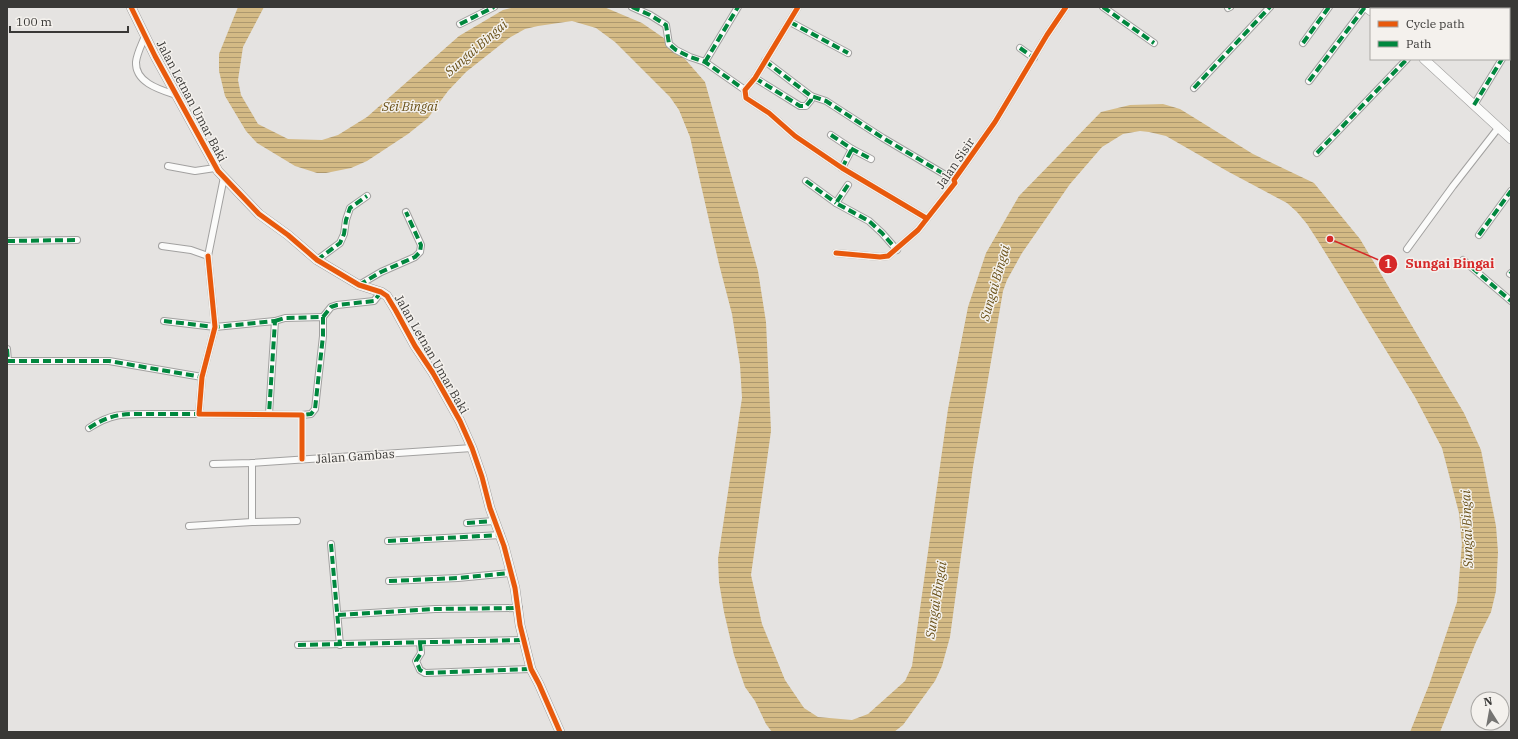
<svg xmlns="http://www.w3.org/2000/svg" width="1518" height="739" viewBox="0 0 1518 739" font-family="'IBM Plex Serif',serif">
  <style>
    .water { fill: url(#water-rules) }
    .lines { fill: none; stroke-linecap: round; stroke-linejoin: round }
    .street-casing { stroke: #a2a1a0; stroke-width: 8 }
    .secondary-casing { stroke: #a2a1a0; stroke-width: 10 }
    .street { stroke: #fbfbfa; stroke-width: 6 }
    .secondary { stroke: #fbfbfa; stroke-width: 9 }
    .quiet { stroke: #00873e; stroke-width: 4; stroke-dasharray: 8 4; stroke-linecap: butt }
    .cycleway-casing { stroke: #f4f1ed; stroke-width: 8 }
    .cycleway { stroke: #e8590c; stroke-width: 5 }
    .labels { text-anchor: middle; dominant-baseline: central; stroke-width: 3; stroke-linejoin: round; paint-order: stroke }
    .street-label { font-size: 12px; fill: #393836; stroke: #f4f1ed }
    .water-label { font-size: 13px; font-style: italic; fill: #695017; stroke: #f4f1ed }
    .leader { fill: none; stroke: #d62828; stroke-width: 1.5 }
    .callout-dot { fill: #d62828; stroke: #f4f1ed; stroke-width: 1.5 }
    .mark-label { font-size: 12px; text-anchor: middle; font-weight: bold; fill: #fff }
    .callout-label { font-size: 13px; text-anchor: middle; font-weight: bold; fill: #d62828; stroke: #f4f1ed; stroke-width: 3; stroke-linejoin: round; paint-order: stroke }
  </style>
  <defs>
    <pattern id="water-rules" width="6" height="5" patternUnits="userSpaceOnUse"><rect width="6" height="5" fill="#d4ba85"/><path d="M0 2.5h6" fill="none" stroke="#ad986e"/></pattern>
  </defs>
  <rect width="100%" height="100%" fill="#e5e3e1"/>
  <polygon class="water" points="238,7 264,7 243,47 238,80 241,95 258,124 288,139 322,140 338,135 367,117 459,36 503,10 515,7 604,7 642,23 671,43 705,82 758,271 766,322 771,431 751,575 762,624 785,680 804,708 818,717 852,720 868,714 905,681 912,666 948,409 968,307 986,253 1019,196 1101,112 1130,105 1163,104 1180,109 1253,154 1314,183 1360,239 1464,413 1481,450 1496,526 1498,552 1496,591 1491,612 1476,642 1440,732 1410,732 1429,685 1457,602 1462,544 1459,513 1442,448 1415,397 1318,241 1307,224 1297,212 1287,203 1227,171 1166,136 1149,132 1140,131 1123,134 1102,147 1070,184 1022,253 1007,280 1003,291 973,467 950,637 942,666 935,681 903,725 894,732 772,732 766,724 755,701 745,687 734,655 724,612 719,582 718,559 742,398 740,365 732,314 719,264 690,137 679,110 670,97 615,42 596,28 572,21 538,26 525,29 509,38 466,72 448,91 428,118 408,134 367,161 351,168 326,173 317,173 295,166 257,143 246,131 225,96 219,71 219,54"/>
  <g class="lines">
    <defs>
      <g id="street">
        <polyline points="632,7 650,15 666,25 669,44 676,50 690,57 705,62 745,90"/>
        <polyline points="798,7 755,78 745,90 746,98 769,113 795,136 842,168 926,218"/>
        <polyline points="1103,7 1154,43"/>
        <polyline points="1228,8 1230,7"/>
        <polyline points="1416,9 1418,7"/>
        <polyline points="1432,9 1434,7"/>
        <polyline points="790,22 848,53"/>
        <polyline points="460,24 494,7"/>
        <path d="M145,36c-3,8 -8,17 -9,26 -1,21 25,28 40,33"/>
        <polyline points="1303,43 1329,7"/>
        <polyline points="1020,48 1034,58"/>
        <polyline points="765,61 811,96 826,101 883,138 954,180"/>
        <polyline points="705,62 738,7"/>
        <polyline points="755,78 800,106 806,106 811,100 811,96"/>
        <polyline points="1309,81 1365,7"/>
        <polyline points="1194,88 1270,7"/>
        <polyline points="1474,105 1502,59"/>
        <polyline points="831,135 852,149 871,159"/>
        <polyline points="1317,153 1407,59"/>
        <polyline points="168,166 195,171 215,168"/>
        <polyline points="842,168 852,149"/>
        <polyline points="806,181 836,203"/>
        <polyline points="848,185 836,203 869,221 882,233 897,250"/>
        <polyline points="1479,235 1511,191"/>
        <polyline points="7,241 77,240"/>
        <polyline points="162,246 191,250 208,256 224,177"/>
        <polyline points="1407,249 1453,186 1499,127"/>
        <polyline points="836,253 880,257 888,256 918,230 955,183 954,180 995,122 1047,35 1066,7"/>
        <polyline points="208,256 215,327 202,377 199,414 302,415 302,459"/>
        <polyline points="317,260 340,243 344,234 346,220 350,208 367,196"/>
        <polyline points="1463,260 1511,301"/>
        <polyline points="1510,274 1511,273"/>
        <polyline points="359,285 381,272 415,257 420,252 421,245 406,212"/>
        <polyline points="323,317 331,307 337,305 374,301 381,292"/>
        <polyline points="164,321 215,327 275,321 269,414"/>
        <polyline points="275,321 285,318 323,317 323,336 315,409 311,414 302,415"/>
        <polyline points="7,349 8,361"/>
        <polyline points="7,361 109,361 202,377"/>
        <path d="M89,428c24,-16 38,-14 66,-14 14,0 29,0 44,0"/>
        <polyline points="213,464 252,463 472,448"/>
        <polyline points="252,522 252,463"/>
        <polyline points="467,523 494,521"/>
        <polyline points="189,526 252,522 297,521"/>
        <polyline points="388,541 501,535"/>
        <polyline points="331,544 340,645"/>
        <polyline points="389,581 458,578 510,573"/>
        <polyline points="338,615 435,609 519,608"/>
        <polyline points="420,643 421,653 416,661 420,670 425,673 531,669"/>
        <polyline points="298,645 525,640"/>
      </g>
      <g id="secondary">
        <polyline points="131,7 155,56 218,171 259,214 288,235 317,260 359,285 381,292 387,296 396,311 415,346 433,373 460,421 472,448 482,477 490,508 504,546 515,588 520,625 531,669 539,684 560,732"/>
        <polyline points="1366,7 1371,11"/>
        <polyline points="1424,59 1511,139"/>
      </g>
    </defs>
    <use href="#street" class="street-casing"/>
    <use href="#secondary" class="secondary-casing"/>
    <use href="#street" class="street"/>
    <use href="#secondary" class="secondary"/>
    <g class="quiet">
      <polyline points="632,7 650,15 666,25 669,44 676,50 690,57 705,62 745,90 745,92"/>
      <polyline points="1103,7 1154,43"/>
      <polyline points="1228,8 1230,7"/>
      <polyline points="1416,9 1418,7"/>
      <polyline points="1432,9 1434,7"/>
      <polyline points="790,22 848,53"/>
      <polyline points="460,24 494,7"/>
      <polyline points="1303,43 1329,7"/>
      <polyline points="1020,48 1034,58"/>
      <polyline points="765,61 811,96 826,101 883,138 954,180"/>
      <polyline points="705,62 738,7"/>
      <polyline points="755,78 800,106 806,106 811,100 811,96"/>
      <polyline points="1309,81 1365,7"/>
      <polyline points="1194,88 1270,7"/>
      <polyline points="1474,105 1502,59"/>
      <polyline points="831,135 852,149 871,159"/>
      <polyline points="1317,153 1407,59"/>
      <polyline points="842,168 852,149"/>
      <polyline points="806,181 836,203"/>
      <polyline points="848,185 836,203 869,221 882,233 897,250 896,250"/>
      <polyline points="1479,235 1511,191"/>
      <polyline points="7,241 77,240"/>
      <polyline points="317,260 340,243 344,234 346,220 350,208 367,196"/>
      <polyline points="1463,260 1511,301"/>
      <polyline points="1510,274 1511,273"/>
      <polyline points="359,285 381,272 415,257 420,252 421,245 406,212"/>
      <polyline points="323,317 331,307 337,305 374,301 381,292"/>
      <polyline points="164,321 215,327 275,321 269,414"/>
      <polyline points="275,321 285,318 323,317 323,336 315,409 311,414 302,415"/>
      <polyline points="7,349 8,361"/>
      <polyline points="7,361 109,361 202,377"/>
      <path d="M89,428c24,-16 38,-14 66,-14 14,0 29,0 44,0"/>
      <polyline points="467,523 494,521"/>
      <polyline points="388,541 501,535"/>
      <polyline points="331,544 340,645"/>
      <polyline points="389,581 458,578 510,573"/>
      <polyline points="338,615 435,609 519,608"/>
      <polyline points="420,643 421,653 416,661 420,670 425,673 531,669"/>
      <polyline points="298,645 525,640"/>
    </g>
    <defs>
      <g id="cycleway">
        <polyline points="131,7 155,56 218,171 259,214 288,235 317,260 359,285 381,292 387,296 396,311 415,346 433,373 460,421 472,448 482,477 490,508 504,546 515,588 520,625 531,669 539,684 560,732"/>
        <polyline points="798,7 755,78 745,90 746,98 769,113 795,136 842,168 926,218"/>
        <polyline points="836,253 880,257 888,256 918,230 955,183 954,180 995,122 1047,35 1066,7"/>
        <polyline points="208,256 215,327 202,377 199,414 302,415 302,459"/>
      </g>
    </defs>
    <use href="#cycleway" class="cycleway-casing"/>
    <use href="#cycleway" class="cycleway"/>
  </g>
  <g class="labels">
    <g class="street-label">
      <text transform="translate(192 101) rotate(62)">Jalan Letnan Umar Baki</text>
      <text transform="translate(955 163) rotate(-56)">Jalan Sisir</text>
      <text transform="translate(432 354) rotate(60)">Jalan Letnan Umar Baki</text>
      <text transform="translate(355 456) rotate(-4)">Jalan Gambas</text>
    </g>
    <g class="water-label">
      <text transform="translate(476 48) rotate(-41)">Sungai Bingai</text>
      <text x="410" y="106">Sei Bingai</text>
      <text transform="translate(995 283) rotate(-74)">Sungai Bingai</text>
      <text transform="translate(1467 529) rotate(-92)">Sungai Bingai</text>
      <text transform="translate(936 600) rotate(-81)">Sungai Bingai</text>
    </g>
  </g>
  <path class="leader" d="M1330 239L1388 264"/>
  <g class="callout-dot">
    <circle cx="1330" cy="239" r="4"/>
    <circle cx="1388" cy="264" r="10"/>
  </g>
  <g class="mark-label">
    <text x="1388" y="268">1</text>
  </g>
  <g class="callout-label">
    <text x="1450" y="268">Sungai Bingai</text>
  </g>
  <rect width="1518" height="739" fill="none" stroke="#393836" stroke-width="16"/>
  <rect x="1370" y="8" width="140" height="52" fill="#f4f1ed" stroke="#a9a7a4"/>
  <rect x="1378" y="21" width="20" height="6" fill="#e8590c" stroke="#a9a7a4"/>
  <text x="1406" y="28" font-size="12" fill="#393836">Cycle path</text>
  <rect x="1378" y="41" width="20" height="6" fill="#00873e" stroke="#a9a7a4"/>
  <text x="1406" y="48" font-size="12" fill="#393836">Path</text>
  <g transform="translate(1490 711) rotate(349)"><circle r="19" fill="#f4f1ed" stroke="#a9a7a4"/>
  <path d="M0-3L7 15L0 10L-7 15Z" fill="#757472"/>
  <text y="-6" font-size="11" font-weight="bold" text-anchor="middle" fill="#393836">N</text>
  </g>
  <path d="M10 26v6h118v-6" fill="none" stroke="#393836" stroke-width="2"/>
  <text x="16" y="26" font-size="12" fill="#393836" stroke="#f4f1ed" stroke-width="3" paint-order="stroke">100 m</text>
</svg>
